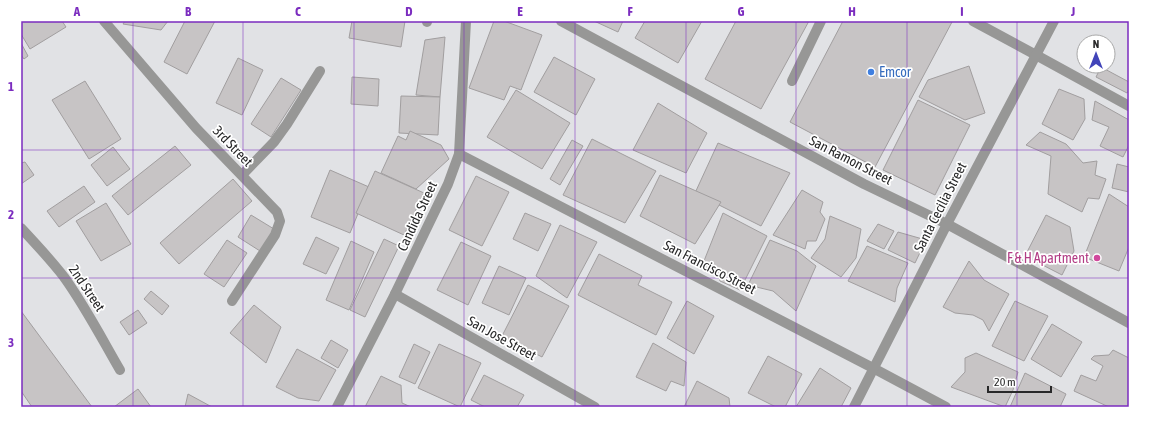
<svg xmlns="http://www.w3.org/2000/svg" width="1150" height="428" viewBox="0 0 1150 428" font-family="'Asap Condensed',sans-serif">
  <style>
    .building { fill: #c7c4c5; stroke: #a19e9f }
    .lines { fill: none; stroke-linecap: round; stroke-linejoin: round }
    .service { stroke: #979796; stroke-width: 10 }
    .minor { stroke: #979796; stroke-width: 10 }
    .grid { fill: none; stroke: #7b2cbf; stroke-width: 1; stroke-opacity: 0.55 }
    .shop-dot { fill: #3f7fe0; stroke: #fff; stroke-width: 1.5 }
    .hotel-dot { fill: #d1479c; stroke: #fff; stroke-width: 1.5 }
    .labels { text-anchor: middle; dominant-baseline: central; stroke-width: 3.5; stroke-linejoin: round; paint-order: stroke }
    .shop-label { font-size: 14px; fill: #366cbe; stroke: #fff; text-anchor: start }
    .street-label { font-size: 14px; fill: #282829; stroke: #fff }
    .hotel-label { font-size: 14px; fill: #b23c85; stroke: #fff; text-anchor: end }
    .neatline { fill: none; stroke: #7b2cbf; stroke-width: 1.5 }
    .grid-label { font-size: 13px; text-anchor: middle; font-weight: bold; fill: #7b2cbf }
  </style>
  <rect width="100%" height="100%" fill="#e1e2e5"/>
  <g class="building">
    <polygon points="21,21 62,21 66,27 30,49 21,34"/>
    <polygon points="125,21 168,21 161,30 123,24"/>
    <polygon points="185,21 215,21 187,74 164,62"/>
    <polygon points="352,21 405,21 401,47 349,38"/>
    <polygon points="494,21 504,21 542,35 521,90 510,86 504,100 469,88"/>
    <polygon points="594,21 623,21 618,32"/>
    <polygon points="645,21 702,21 678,63 635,38"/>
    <polygon points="736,21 809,21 761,109 705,79"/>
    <polygon points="843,21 950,21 952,22 875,167 790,122"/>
    <polygon points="445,37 440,97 416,95 425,40"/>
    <polygon points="21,43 28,56 24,59 21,55"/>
    <polygon points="554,57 595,79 576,115 534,92"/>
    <polygon points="238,58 263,70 242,115 216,103"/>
    <polygon points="969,66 985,113 965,120 919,97 928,80"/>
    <polygon points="1101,67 1129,82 1129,90 1127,93 1096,77"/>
    <polygon points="352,77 379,79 378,106 351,104"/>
    <polygon points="281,78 301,90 271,137 251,124"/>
    <polygon points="85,81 121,139 89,159 52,100"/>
    <polygon points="1059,89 1084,99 1085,119 1073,140 1042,124"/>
    <polygon points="516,90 570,123 542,169 487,137"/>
    <polygon points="401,96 440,97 438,135 399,133"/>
    <polygon points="918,100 970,125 935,195 883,170"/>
    <polygon points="1095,101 1129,120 1129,145 1123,157 1100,146 1109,127 1092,120"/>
    <polygon points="658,103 707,133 686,173 633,150"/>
    <polygon points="410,131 441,145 449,159 416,189 381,173 398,136 406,140"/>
    <polygon points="1040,132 1066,144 1083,163 1097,161 1095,175 1106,179 1099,199 1088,198 1082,212 1048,194 1051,156 1026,145"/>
    <polygon points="592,139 656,171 625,223 563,195"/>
    <polygon points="572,140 583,146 560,185 550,179"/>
    <polygon points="718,143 790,173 761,226 695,193"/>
    <polygon points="175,146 191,165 128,215 112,196"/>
    <polygon points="113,147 130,169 107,186 91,165"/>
    <polygon points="25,162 34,175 21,184 21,163"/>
    <polygon points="1117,164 1129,167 1129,192 1112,188"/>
    <polygon points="330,170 369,187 350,233 311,217"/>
    <polygon points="375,171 424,193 404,235 356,213"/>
    <polygon points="660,175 721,202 695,244 640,216"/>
    <polygon points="476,176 509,192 482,246 449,230"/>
    <polygon points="233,179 252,201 179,264 160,243"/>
    <polygon points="84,186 95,202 59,227 47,211"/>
    <polygon points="802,190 823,202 820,212 825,219 816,241 807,241 805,249 773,235"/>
    <polygon points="1109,194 1129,207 1129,247 1119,271 1084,257"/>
    <polygon points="106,203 131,244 101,261 76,221"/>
    <polygon points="525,213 551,224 538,251 513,239"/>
    <polygon points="723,213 767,236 740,290 720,281 717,273 702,266"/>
    <polygon points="251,215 274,229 260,251 238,237"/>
    <polygon points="1046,215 1070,227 1074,251 1062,275 1025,256"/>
    <polygon points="830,216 861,229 856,258 841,277 811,258 825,239"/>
    <polygon points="878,224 894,231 884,249 867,241"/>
    <polygon points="560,225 597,242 567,298 536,276"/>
    <polygon points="898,232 926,240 915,263 888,250"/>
    <polygon points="316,237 339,248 326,274 303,264"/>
    <polygon points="384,239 399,246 365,317 350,310"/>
    <polygon points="227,240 247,253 224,287 204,274"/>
    <polygon points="770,240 797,251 816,266 796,311 773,291 748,285"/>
    <polygon points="351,241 374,252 349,310 326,300"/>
    <polygon points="461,242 491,256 468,305 437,290"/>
    <polygon points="867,246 908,263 897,288 895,302 848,281"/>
    <polygon points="599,254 642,276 638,285 672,302 656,335 578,295"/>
    <polygon points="969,261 984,280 1009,294 989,331 983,320 973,315 955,313 943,307"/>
    <polygon points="499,266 526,278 509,315 482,303"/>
    <polygon points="528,285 569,306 542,357 502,336"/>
    <polygon points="151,291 169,306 162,315 144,299"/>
    <polygon points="687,301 714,316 694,354 667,338"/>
    <polygon points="1015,301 1048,316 1024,361 992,346"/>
    <polygon points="254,305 281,327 266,363 230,333"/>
    <polygon points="138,310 147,323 129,335 120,322"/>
    <polygon points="21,311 92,407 32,407 21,391"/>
    <polygon points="1052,324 1082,342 1061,377 1031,359"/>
    <polygon points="331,340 348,350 338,368 321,358"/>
    <polygon points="653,343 686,362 684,386 671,381 666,391 636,377"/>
    <polygon points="414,344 430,352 415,384 399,377"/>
    <polygon points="439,344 481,363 460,407 418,388"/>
    <polygon points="297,349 336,370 319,401 298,398 276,387"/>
    <polygon points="1113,350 1129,358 1129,407 1109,407 1074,391 1081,375 1096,381 1103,366 1091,359 1094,356 1109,355"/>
    <polygon points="976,353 1018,372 1013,390 1005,407 951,387 965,372 965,358"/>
    <polygon points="768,356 802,374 785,407 776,407 748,393"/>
    <polygon points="820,368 851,388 841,407 796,407"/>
    <polygon points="1025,373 1066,394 1060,407 1010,407"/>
    <polygon points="484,375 524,395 517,407 485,407 471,400"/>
    <polygon points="381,376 400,385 401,385 402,403 411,407 365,407"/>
    <polygon points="697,381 729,398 730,407 684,407"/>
    <polygon points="138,389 151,407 114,407"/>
    <polygon points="188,394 212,407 185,407"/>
  </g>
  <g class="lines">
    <g class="service">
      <polyline points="973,21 1036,55"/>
      <polyline points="427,22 427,21"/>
      <polyline points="792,81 821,21"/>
    </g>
    <g class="minor">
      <polyline points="104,21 196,128 277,212 280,221 275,235 232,301"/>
      <polyline points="561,21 864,184 947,224 1129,323"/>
      <polyline points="1036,55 1129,106"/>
      <polyline points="459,154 873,368 946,407"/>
      <polyline points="242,175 274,142 287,124 320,71"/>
      <path d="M21,228c15,16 30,32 43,49 21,29 38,62 56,93"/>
      <polyline points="395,294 595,407"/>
      <polyline points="337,407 395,294 448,184 459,154 466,21"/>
      <polyline points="854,407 947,224 1054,21"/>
    </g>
  </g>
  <path class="grid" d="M133,21v386M243,21v386M354,21v386M464,21v386M575,21v386M686,21v386M796,21v386M907,21v386M1017,21v386M21,150h1108M21,278h1108"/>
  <circle class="shop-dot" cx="871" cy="72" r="4"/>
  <circle class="hotel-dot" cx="1097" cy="258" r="4"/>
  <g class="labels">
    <g class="shop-label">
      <text x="879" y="72">Emcor</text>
    </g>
    <g class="street-label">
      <text transform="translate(233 146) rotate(46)">3rd Street</text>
      <text transform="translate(851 160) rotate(27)">San Ramon Street</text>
      <text transform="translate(940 207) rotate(-63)">Santa Cecilia Street</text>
      <text transform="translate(417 216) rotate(-65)">Candida Street</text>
      <text transform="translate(710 267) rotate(27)">San Francisco Street</text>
      <text transform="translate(87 288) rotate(56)">2nd Street</text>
      <text transform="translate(502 338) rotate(29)">San Jose Street</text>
    </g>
    <g class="hotel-label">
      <text x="1089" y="258">F &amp; H Apartment</text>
    </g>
  </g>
  <rect width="1150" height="428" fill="none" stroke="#ffffff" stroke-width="44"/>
  <g transform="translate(1096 54)"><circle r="19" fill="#ffffff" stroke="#a9a9a9"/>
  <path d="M0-3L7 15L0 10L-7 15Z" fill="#4144b9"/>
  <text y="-6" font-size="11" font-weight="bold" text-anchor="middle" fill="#282829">N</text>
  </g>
  <path d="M988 386v6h63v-6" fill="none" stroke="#282829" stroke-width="2"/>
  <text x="994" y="386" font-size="12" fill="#282829" stroke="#ffffff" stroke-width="3" paint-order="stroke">20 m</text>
  <rect x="22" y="22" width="1106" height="384" class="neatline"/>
  <g class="grid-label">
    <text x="77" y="16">A</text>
    <text x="188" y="16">B</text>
    <text x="298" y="16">C</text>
    <text x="409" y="16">D</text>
    <text x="520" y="16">E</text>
    <text x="630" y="16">F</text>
    <text x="741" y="16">G</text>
    <text x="852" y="16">H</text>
    <text x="962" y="16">I</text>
    <text x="1073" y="16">J</text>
    <text x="11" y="91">1</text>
    <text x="11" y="219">2</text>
    <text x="11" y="347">3</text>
  </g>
</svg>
